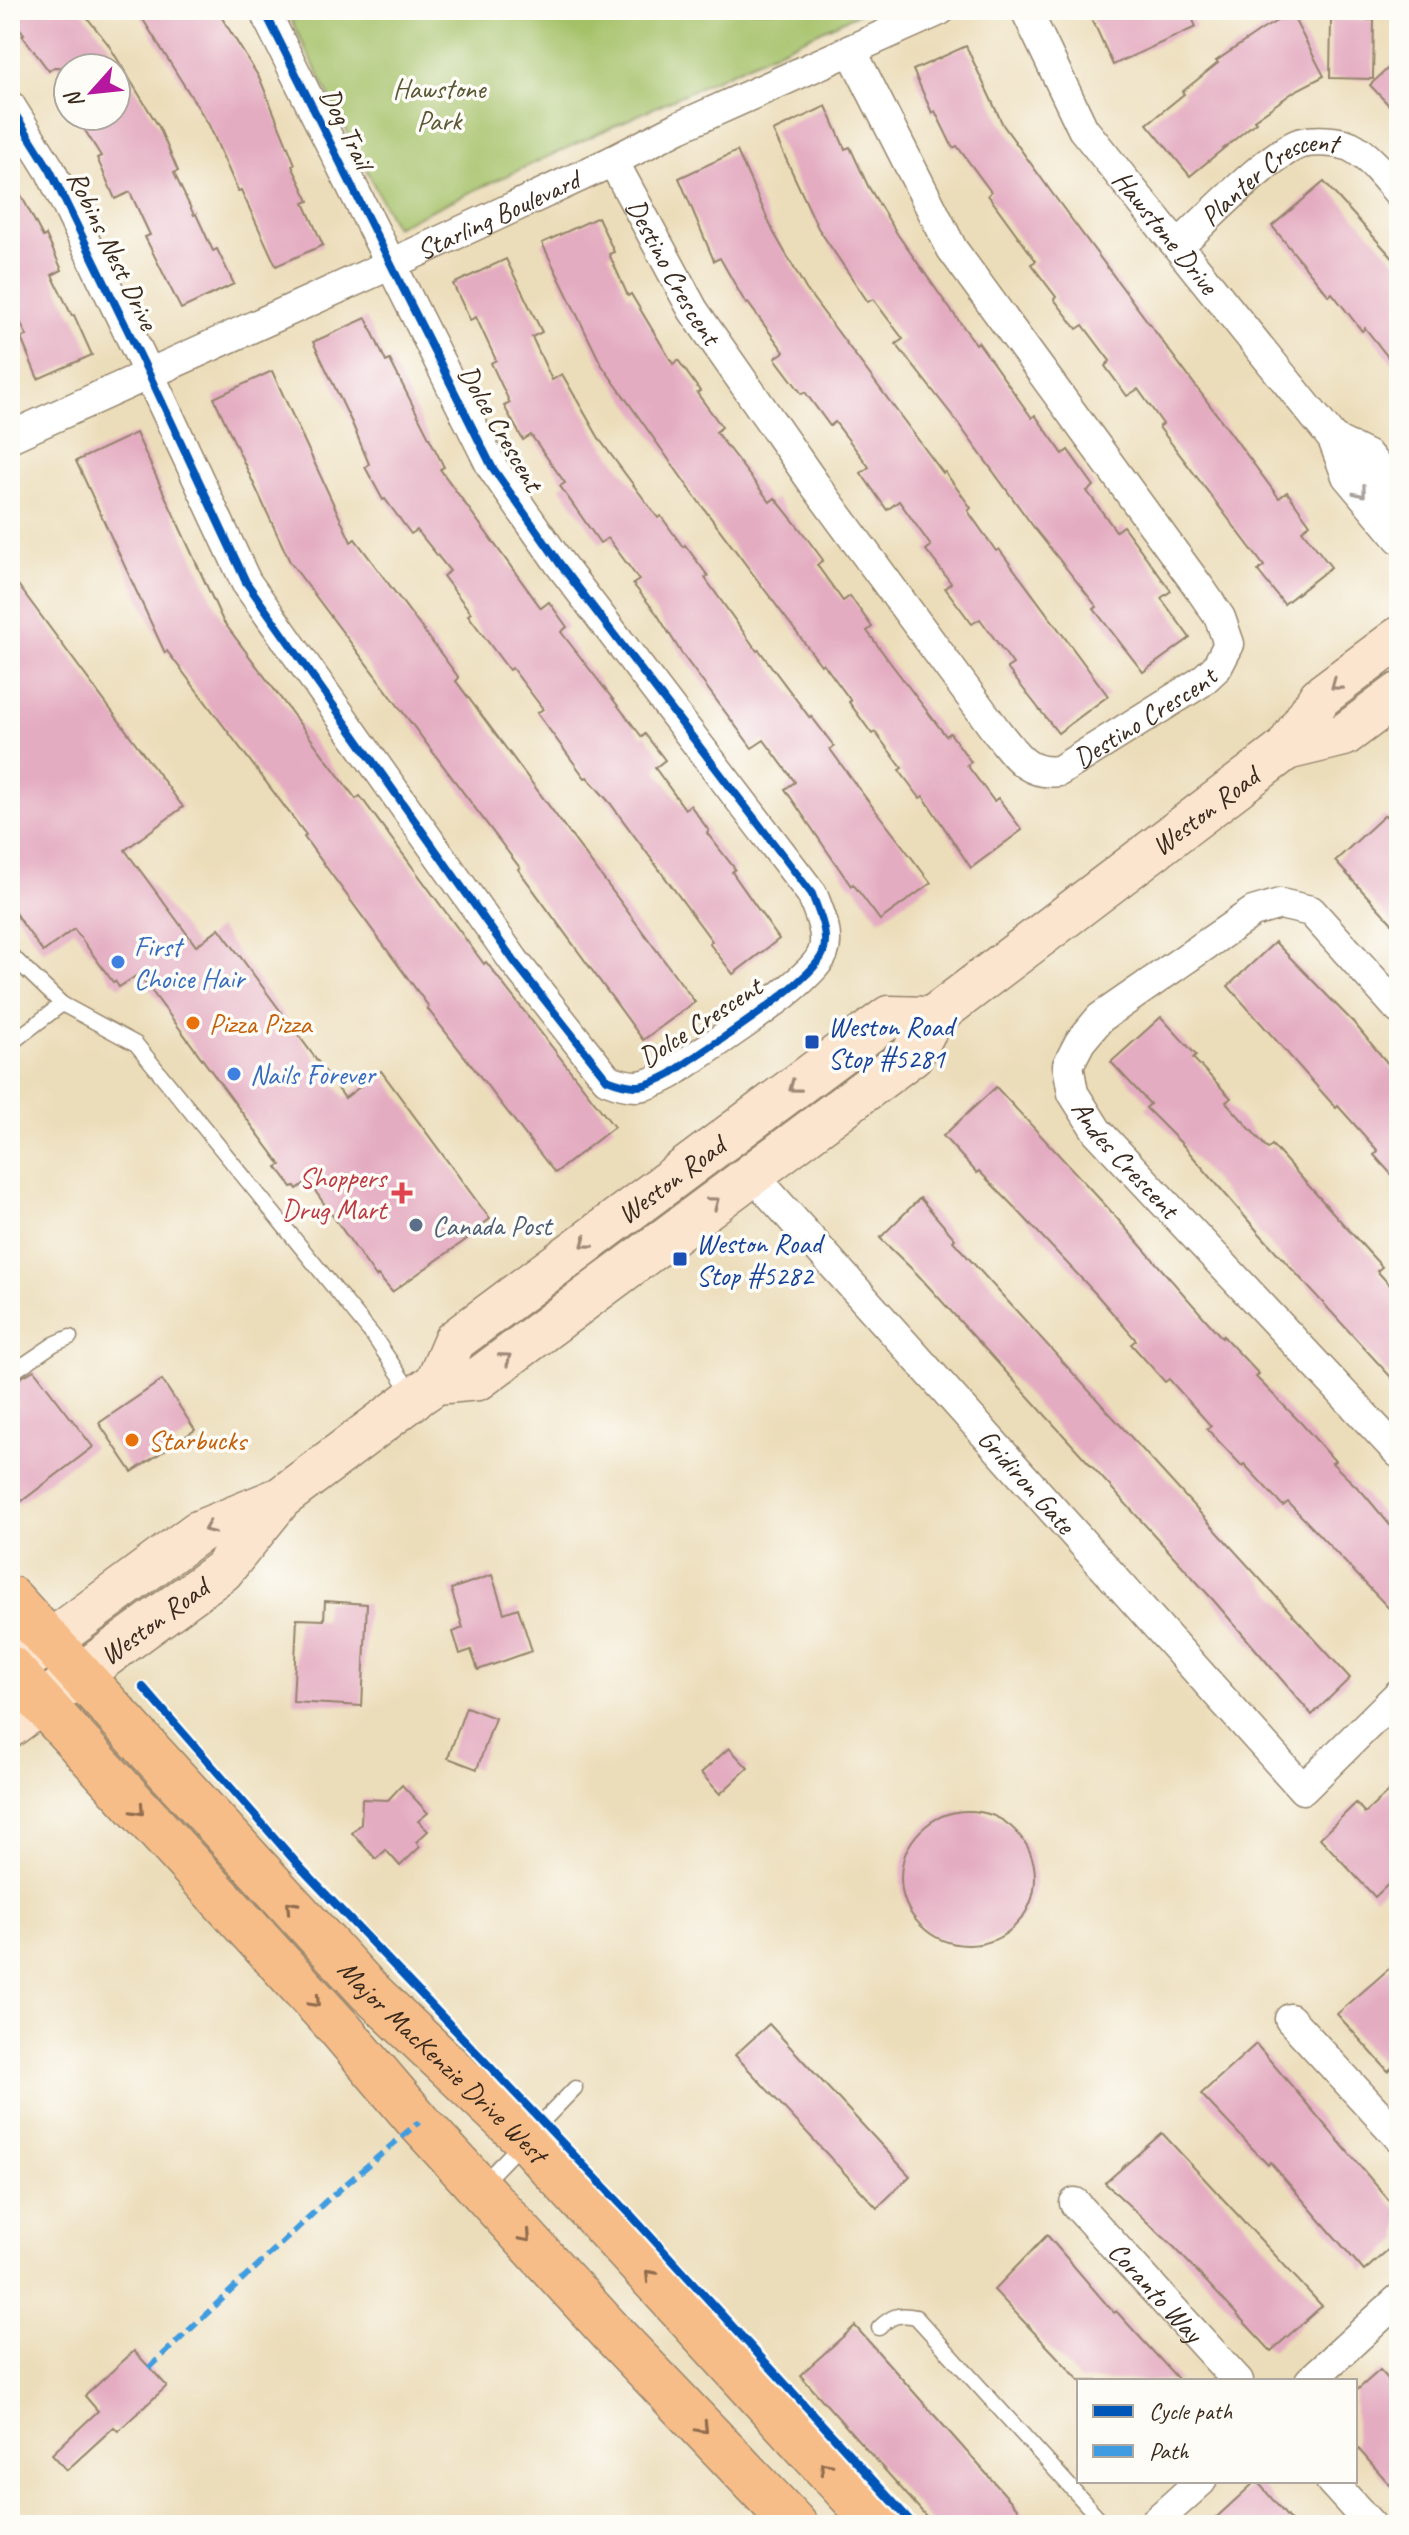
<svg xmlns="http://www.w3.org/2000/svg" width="1409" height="2535" viewBox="0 0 1409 2535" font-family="Caveat,sans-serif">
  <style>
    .green { fill: #a4c168; stroke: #707643; stroke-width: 2 }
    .building { fill: #e4acc1 }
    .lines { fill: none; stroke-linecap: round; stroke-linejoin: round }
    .lane-casing { stroke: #94846c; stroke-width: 17 }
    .street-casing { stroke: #94846c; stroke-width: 33 }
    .secondary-casing { stroke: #94846c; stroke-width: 45 }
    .primary-casing { stroke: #94846c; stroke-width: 47 }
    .lane { stroke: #fff; stroke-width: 14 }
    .street { stroke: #fff; stroke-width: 30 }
    .secondary { stroke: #fce5cf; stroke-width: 42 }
    .primary { stroke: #f7bd88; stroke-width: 44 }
    .quiet { stroke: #3f9ce0; stroke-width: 6; stroke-dasharray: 12 6; stroke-linecap: butt }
    .cycleway-casing { stroke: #fdfcf7; stroke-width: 13 }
    .cycleway { stroke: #0057b8; stroke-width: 8 }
    .oneway { stroke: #a79f9a }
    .oneway2 { stroke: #9c8876 }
    .oneway3 { stroke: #906c4e }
    .shop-dot { fill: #3f7fe0; stroke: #fdfcf7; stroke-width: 3 }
    .food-dot { fill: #e8710a; stroke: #fdfcf7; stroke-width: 3 }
    .transit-dot { fill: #1a4fb4; stroke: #fdfcf7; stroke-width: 3 }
    .health-dot { fill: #e0444e; stroke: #fdfcf7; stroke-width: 3 }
    .service-dot { fill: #5c6f8a; stroke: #fdfcf7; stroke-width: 3 }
    .labels { text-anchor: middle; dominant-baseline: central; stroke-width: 7; stroke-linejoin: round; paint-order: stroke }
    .park-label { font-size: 28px; fill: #5a5734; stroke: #fdfcf7 }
    .street-label { font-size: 28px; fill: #3b2a1e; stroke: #fdfcf7 }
    .shop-label { font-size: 28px; fill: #366cbe; stroke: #fdfcf7; text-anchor: start }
    .food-label { font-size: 28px; fill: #c56008; stroke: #fdfcf7; text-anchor: start }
    .transit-label { font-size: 28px; fill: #164399; stroke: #fdfcf7; text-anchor: start }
    .health-label { font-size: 28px; fill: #be3a42; stroke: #fdfcf7; text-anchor: end }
    .service-label { font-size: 28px; fill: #4e5e75; stroke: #fdfcf7; text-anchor: start }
  </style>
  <rect width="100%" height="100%" fill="#fdfcf7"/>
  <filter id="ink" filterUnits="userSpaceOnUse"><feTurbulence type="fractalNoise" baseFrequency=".0125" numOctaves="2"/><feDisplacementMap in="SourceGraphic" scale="16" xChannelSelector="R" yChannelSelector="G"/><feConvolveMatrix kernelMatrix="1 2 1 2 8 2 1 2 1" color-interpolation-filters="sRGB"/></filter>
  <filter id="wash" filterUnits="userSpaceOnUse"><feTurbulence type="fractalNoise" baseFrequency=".006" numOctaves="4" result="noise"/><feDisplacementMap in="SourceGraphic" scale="32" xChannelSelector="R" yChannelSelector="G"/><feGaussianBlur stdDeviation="1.8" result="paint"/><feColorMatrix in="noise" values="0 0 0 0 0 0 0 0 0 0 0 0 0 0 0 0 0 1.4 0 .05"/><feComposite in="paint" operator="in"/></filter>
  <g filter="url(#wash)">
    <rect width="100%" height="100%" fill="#ecddba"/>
    <polygon class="green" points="286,10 866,10 395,227"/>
    <g id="blocks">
      <g class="building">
        <polygon points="10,10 81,10 108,44 159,127 178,171 174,173 194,215 196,214 213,251 217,249 234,284 181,309 145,237 150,235 130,192 115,199 97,158 101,156 76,116 116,116 116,68 54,67 49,71 22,35 24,34 10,16"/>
        <polygon points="137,10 217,10 260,79 295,164 292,166 309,201 304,203 323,245 276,266 241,190 238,191 209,125"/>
        <polygon points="1088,10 1189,10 1196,27 1113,65"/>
        <polygon points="1291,13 1324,76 1295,91 1254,120 1256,122 1190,176 1147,124 1184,94 1182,92 1218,63 1216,61 1263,29"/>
        <polygon points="1331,19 1374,20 1373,79 1330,78"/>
        <polygon points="966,46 1003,125 1052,193 1279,498 1287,492 1310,524 1302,530 1331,567 1284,604 1258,571 1264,566 1159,427 1163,424 1138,389 1127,396 1105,366 1110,361 1083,325 1077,329 1054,299 1056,297 1031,264 1036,261 988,195 991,192 957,146 953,148 935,111 932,113 913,70"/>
        <polygon points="1399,58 1399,116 1370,85"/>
        <polygon points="826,106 845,149 850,147 868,186 898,235 945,302 976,344 978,342 1032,418 1035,415 1063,454 1068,450 1094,486 1087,491 1116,531 1123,526 1171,591 1161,598 1190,638 1143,672 1094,609 1097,607 1035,529 952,415 896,344 903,339 873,299 868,302 818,228 773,131"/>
        <polygon points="737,151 774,233 806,289 943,473 945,472 971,508 968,511 996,551 999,549 1108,696 1058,733 1007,668 1013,664 980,619 972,624 945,588 951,583 926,550 931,546 899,501 887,510 861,473 869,467 835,422 830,426 805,392 802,394 775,358 784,352 748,303 746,304 720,258 714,261 679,178"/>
        <polygon points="10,174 43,237 46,235 62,270 52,275 72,316 74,315 92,355 38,379 21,338 27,336 10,301"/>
        <polygon points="1324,182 1399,265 1399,371 1365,328 1362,331 1332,293 1329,296 1272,226"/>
        <polygon points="598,217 614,252 609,254 628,296 631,294 673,364 678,360 700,391 697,393 722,427 716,432 770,502 775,498 800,529 823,560 817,565 843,601 850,596 872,627 867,631 892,665 946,736 950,733 971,762 967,765 994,801 998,798 1022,830 971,868 923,796 920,798 899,770 902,768 875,732 872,734 849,702 851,701 823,663 821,665 696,498 601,364 542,243"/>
        <polygon points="506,259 542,332 532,337 552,380 562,374 600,440 658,518 661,516 683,547 685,545 708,576 705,578 757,651 759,650 810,718 811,716 834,746 830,749 856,785 931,883 880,920 853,884 851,886 785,789 795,782 764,740 752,748 682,654 657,614 633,584 639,580 608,538 600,543 560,486 565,483 531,435 523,440 504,406 510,403 491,363 496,360 476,317 470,320 453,284"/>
        <polygon points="366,318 386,362 390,360 444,467 440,469 541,608 549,602 567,627 561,632 642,737 645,734 665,760 655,768 685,809 690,805 709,831 707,833 735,869 732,872 779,939 733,974 709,943 712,941 610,803 587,777 585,778 537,713 543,709 512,668 509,670 468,615 471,613 443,576 450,571 417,530 411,534 385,499 383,500 365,467 369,464 352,423 313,342"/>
        <polygon points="272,371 351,542 355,539 459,678 456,681 695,1002 643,1040 518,869 520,868 290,562 214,398"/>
        <polygon points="136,433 223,621 356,799 360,796 484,964 486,962 614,1127 555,1173 427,1008 429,1007 304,837 306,835 167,651 165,653 76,461"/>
        <polygon points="10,574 183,807 125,850 196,946 219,928 345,1098 381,1071 490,1219 472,1232 474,1234 392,1292 378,1275 376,1277 308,1181 297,1189 295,1186 292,1187 277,1167 281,1165 139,974 119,987 115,981 113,982 74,929 43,952 10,906"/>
        <polygon points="1385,815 1399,831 1399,931 1335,861"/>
        <polygon points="1275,942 1354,1023 1399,1077 1399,1183 1374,1155 1378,1151 1338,1106 1336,1108 1228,986"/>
        <polygon points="1161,1017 1196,1055 1193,1058 1231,1098 1226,1102 1268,1149 1272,1145 1382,1267 1377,1271 1399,1295 1399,1386 1259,1233 1182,1144 1146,1108 1150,1104 1111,1062"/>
        <polygon points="996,1087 1107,1207 1222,1338 1223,1336 1259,1374 1256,1377 1301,1423 1335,1461 1332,1463 1364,1494 1399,1536 1399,1619 1288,1502 1283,1506 1244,1464 1242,1466 1207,1429 1211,1426 1169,1379 1165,1382 1131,1344 1136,1340 1096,1294 1019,1212 979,1171 977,1173 943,1136"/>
        <polygon points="920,1198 955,1239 953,1241 1350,1678 1312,1715 1215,1602 918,1275 880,1238"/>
        <polygon points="34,1370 93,1447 18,1504 10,1493 10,1384"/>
        <polygon points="162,1380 195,1430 132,1472 99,1423"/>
        <polygon points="492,1575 504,1613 518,1608 532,1651 478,1670 471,1650 460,1654 453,1632 463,1628 451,1589"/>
        <polygon points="325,1601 367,1604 362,1706 293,1702 297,1619 324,1620"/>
        <polygon points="466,1707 495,1718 477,1769 448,1758"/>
        <polygon points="729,1748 748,1768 720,1794 701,1773"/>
        <polygon points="1399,1782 1399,1874 1375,1897 1320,1838 1356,1803 1365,1813"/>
        <polygon points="402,1785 428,1813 418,1821 428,1831 416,1842 420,1847 400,1866 386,1850 376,1859 352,1833 361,1824 362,1799 388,1800"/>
        <circle cx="968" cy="1878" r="67"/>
        <polygon points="1399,1960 1399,2062 1388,2071 1337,2014"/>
        <polygon points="769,2024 910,2176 877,2208 735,2055"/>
        <polygon points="1256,2044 1399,2212 1399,2240 1364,2271 1270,2162 1268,2165 1201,2094"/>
        <polygon points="1162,2133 1322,2306 1271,2351 1175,2248 1105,2183"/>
        <polygon points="1047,2235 1114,2313 1116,2311 1180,2381 1080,2381 994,2290"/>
        <polygon points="855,2326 1032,2525 934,2525 800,2375"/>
        <polygon points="134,2351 167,2386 118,2431 114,2427 67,2470 52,2454 98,2411 85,2396"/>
        <polygon points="1380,2370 1399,2391 1399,2495 1355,2445 1355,2392"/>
        <polygon points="1257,2481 1294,2525 1208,2525 1256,2481"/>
      </g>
    </g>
  </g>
  <g filter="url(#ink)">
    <use href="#blocks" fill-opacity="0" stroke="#94846c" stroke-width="2"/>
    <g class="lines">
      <defs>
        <g id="lane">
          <polyline points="10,954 62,1004 136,1044 374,1337 413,1395"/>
          <polyline points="10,1044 62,1004"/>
          <polyline points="10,1374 54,1344 70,1337"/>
          <polyline points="483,2183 575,2088"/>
          <path d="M879,2328c12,-12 20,-15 37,-11l189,208"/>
        </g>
        <g id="street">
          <path id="s1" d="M1026,10l57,119 250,310 14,37 52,62"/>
          <path d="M10,106l40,64 99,204 97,208 268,379 93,118c28,11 37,9 63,-5 31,-22 142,-91 153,-121 7,-19 -5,-42 -11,-59l-252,-330 -68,-97 -228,-457"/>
          <path id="s2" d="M613,161l80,149 122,175 182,247c19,23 29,43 62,39l142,-89 16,-15 12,-23 -9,-26 -19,-28 -249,-341 -101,-199"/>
          <path id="s3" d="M1179,245c26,-24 94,-95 123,-102 13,-3 36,-2 48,3 20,10 35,31 49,47"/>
          <path id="s4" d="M10,437l379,-172 224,-104 66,-34 261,-117"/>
          <polyline points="1333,439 1368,456 1399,494"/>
          <path id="s5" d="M1399,1009l-88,-98 -31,-7 -27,8 -153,106 -20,24 -12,23 5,28 24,38 302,322"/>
          <path id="s6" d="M752,1174l551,615 96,-95"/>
          <polyline points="1290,2019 1399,2137"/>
          <path id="s7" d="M1075,2203l163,178"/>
          <polyline points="1310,2381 1399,2299"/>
          <polyline points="1331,2481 1371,2525"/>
          <polyline points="1152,2525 1201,2481"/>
        </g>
        <g id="secondary">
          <polyline points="1286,749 1344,735 1399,694"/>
          <path id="s8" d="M436,1383l18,-42 435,-324 43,1"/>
          <polyline points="10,1671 198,1532 276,1500"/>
          <path id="s9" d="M10,1726l212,-155 59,-73 133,-100 22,-15 42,-4 434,-324 20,-37 354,-269 34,-52 79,-59"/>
        </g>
        <g id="primary">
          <path id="s10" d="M10,1598l358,392 157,149 353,386"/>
          <polyline points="10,1668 341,2030 419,2122 612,2333 795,2525"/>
        </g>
      </defs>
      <use href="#lane" class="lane-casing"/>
      <use href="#street" class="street-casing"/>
      <use href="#secondary" class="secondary-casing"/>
      <use href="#primary" class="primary-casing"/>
      <use href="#lane" class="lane"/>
      <use href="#street" class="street"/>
      <use href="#secondary" class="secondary"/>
      <use href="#primary" class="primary"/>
      <polyline class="quiet" points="149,2368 325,2202 419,2122"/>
      <defs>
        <g id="cycleway">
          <path d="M10,106l40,64 99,204 97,208 268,379 93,118c28,11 37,9 63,-5 31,-22 142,-91 153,-121 7,-19 -5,-42 -11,-59l-252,-330 -68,-97 -228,-457"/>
          <polyline points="143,1687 301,1868 630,2214 914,2525"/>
        </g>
      </defs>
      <use href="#cycleway" class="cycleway-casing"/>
      <use href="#cycleway" class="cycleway"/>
    </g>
    <defs><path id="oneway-chevron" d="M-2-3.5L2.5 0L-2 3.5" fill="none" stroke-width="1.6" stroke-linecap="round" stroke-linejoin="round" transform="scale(2)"/></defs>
    <use class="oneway" href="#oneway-chevron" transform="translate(1361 492) rotate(51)"/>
    <g class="oneway2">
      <use href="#oneway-chevron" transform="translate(1336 685) rotate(143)"/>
      <use href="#oneway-chevron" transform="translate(794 1087) rotate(143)"/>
      <use href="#oneway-chevron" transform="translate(714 1202) rotate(-37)"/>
      <use href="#oneway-chevron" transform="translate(586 1243) rotate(143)"/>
      <use href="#oneway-chevron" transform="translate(506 1358) rotate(-37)"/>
      <use href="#oneway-chevron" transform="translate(209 1528) rotate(157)"/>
    </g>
    <g class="oneway3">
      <use href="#oneway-chevron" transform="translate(139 1810) rotate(47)"/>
      <use href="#oneway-chevron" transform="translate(291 1906) rotate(-133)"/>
      <use href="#oneway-chevron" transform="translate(315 2002) rotate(47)"/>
      <use href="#oneway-chevron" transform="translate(526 2237) rotate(48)"/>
      <use href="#oneway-chevron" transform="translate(650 2275) rotate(-133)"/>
      <use href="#oneway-chevron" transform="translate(703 2428) rotate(46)"/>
      <use href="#oneway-chevron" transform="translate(825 2467) rotate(-132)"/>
    </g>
  </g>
  <g class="shop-dot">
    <circle cx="118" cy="962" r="8"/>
    <circle cx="234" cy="1074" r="8"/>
  </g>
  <g class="food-dot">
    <circle cx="193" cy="1023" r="8"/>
    <circle cx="132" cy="1440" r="8"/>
  </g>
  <g class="transit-dot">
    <rect x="804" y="1034" width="16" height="16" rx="4"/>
    <rect x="672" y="1251" width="16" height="16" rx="4"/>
  </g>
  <path class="health-dot" d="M398 1181h8v8h8v8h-8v8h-8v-8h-8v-8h8z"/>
  <circle class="service-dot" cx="416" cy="1225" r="8"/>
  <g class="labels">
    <g class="park-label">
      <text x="439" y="88">Hawstone<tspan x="439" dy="32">Park</tspan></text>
    </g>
    <g class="street-label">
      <text transform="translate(347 128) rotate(64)">Dog Trail</text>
      <text stroke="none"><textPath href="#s3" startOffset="116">Planter Crescent</textPath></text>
      <text stroke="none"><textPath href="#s4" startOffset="536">Starling Boulevard</textPath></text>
      <text stroke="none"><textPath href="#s1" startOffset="264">Hawstone Drive</textPath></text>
      <text transform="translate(113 250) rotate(64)">Robins Nest Drive</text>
      <text stroke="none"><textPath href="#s2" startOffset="126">Destino Crescent</textPath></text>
      <text transform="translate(501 428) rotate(60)">Dolce Crescent</text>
      <text stroke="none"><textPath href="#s2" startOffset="868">Destino Crescent</textPath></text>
      <text stroke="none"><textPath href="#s9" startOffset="1518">Weston Road</textPath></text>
      <text transform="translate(700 1022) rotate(-33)">Dolce Crescent</text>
      <text stroke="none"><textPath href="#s5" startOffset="548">Andes Crescent</textPath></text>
      <text stroke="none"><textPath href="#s8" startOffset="316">Weston Road</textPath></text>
      <text stroke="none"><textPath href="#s6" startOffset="412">Gridiron Gate</textPath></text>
      <text stroke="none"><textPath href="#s9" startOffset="178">Weston Road</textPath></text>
      <text stroke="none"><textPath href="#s10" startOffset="634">Major MacKenzie Drive West</textPath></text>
      <text stroke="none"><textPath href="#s7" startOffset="120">Coranto Way</textPath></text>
    </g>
    <g class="shop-label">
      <text x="134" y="946">First<tspan x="134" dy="32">Choice Hair</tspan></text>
      <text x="250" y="1074">Nails Forever</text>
    </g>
    <g class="food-label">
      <text x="209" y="1023">Pizza Pizza</text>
      <text x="148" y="1440">Starbucks</text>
    </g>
    <g class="transit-label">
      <text x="828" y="1026">Weston Road<tspan x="828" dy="32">Stop #5281</tspan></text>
      <text x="696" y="1243">Weston Road<tspan x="696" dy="32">Stop #5282</tspan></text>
    </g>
    <g class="health-label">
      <text x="386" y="1177">Shoppers<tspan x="386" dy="32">Drug Mart</tspan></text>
    </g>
    <g class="service-label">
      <text x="432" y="1225">Canada Post</text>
    </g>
  </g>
  <rect width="1409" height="2535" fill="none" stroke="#fdfcf7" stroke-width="40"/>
  <rect x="1077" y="2379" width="280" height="104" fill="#fdfcf7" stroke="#afa8a0" stroke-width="2"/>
  <rect x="1093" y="2405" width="40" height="12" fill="#0057b8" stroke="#afa8a0" stroke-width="2"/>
  <text x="1149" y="2419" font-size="24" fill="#3b2a1e">Cycle path</text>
  <rect x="1093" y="2445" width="40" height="12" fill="#3f9ce0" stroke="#afa8a0" stroke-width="2"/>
  <text x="1149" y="2459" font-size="24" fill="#3b2a1e">Path</text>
  <g transform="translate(92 92) rotate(243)"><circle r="38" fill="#fdfcf7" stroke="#afa8a0" stroke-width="2"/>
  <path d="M0-6L14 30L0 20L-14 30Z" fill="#b5179e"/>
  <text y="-12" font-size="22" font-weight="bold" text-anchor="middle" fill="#3b2a1e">N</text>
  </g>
</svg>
